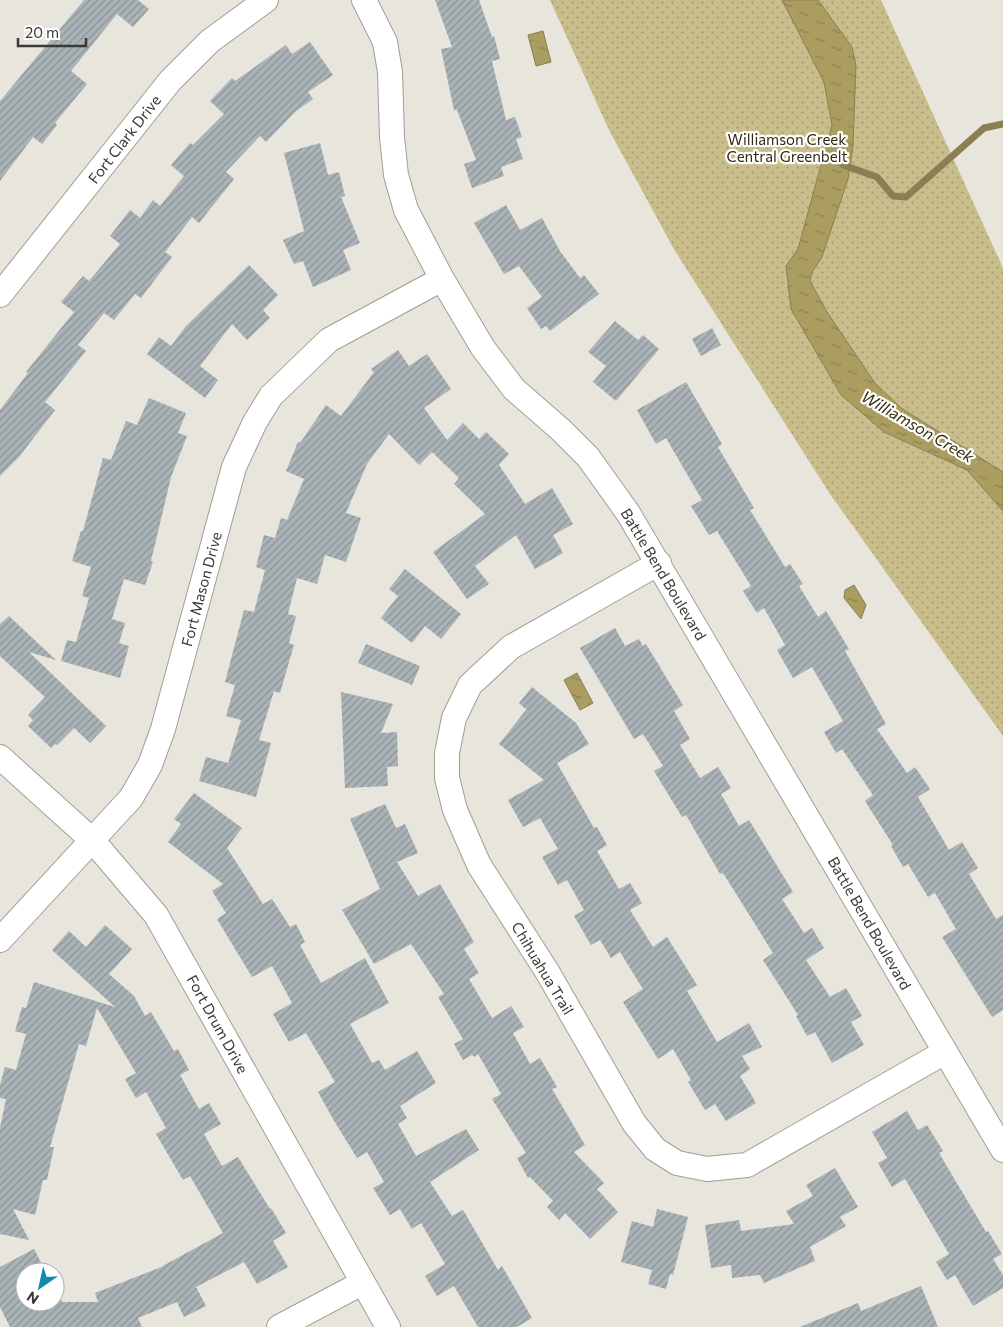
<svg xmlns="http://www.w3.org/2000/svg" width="1003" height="1327" viewBox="0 0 1003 1327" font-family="Commissioner,sans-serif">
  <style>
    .park { fill: url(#park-dots) }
    .water { fill: url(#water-ripples); stroke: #897f53 }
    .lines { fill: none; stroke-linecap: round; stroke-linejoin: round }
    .stream { stroke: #897f53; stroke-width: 7 }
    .building { fill: url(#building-hatch) }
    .street-casing { stroke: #a09e95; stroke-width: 26 }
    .street { stroke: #fff; stroke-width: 24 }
    .labels { text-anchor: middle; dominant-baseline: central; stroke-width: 4.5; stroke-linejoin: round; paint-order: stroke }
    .street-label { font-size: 15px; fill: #3a3936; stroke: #fff }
    .park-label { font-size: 15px; fill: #312a0e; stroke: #fff }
    .water-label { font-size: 16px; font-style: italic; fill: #352f12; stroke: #fff }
  </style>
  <defs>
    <pattern id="park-dots" width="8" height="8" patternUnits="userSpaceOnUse" patternTransform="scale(1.25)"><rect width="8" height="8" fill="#c9be8b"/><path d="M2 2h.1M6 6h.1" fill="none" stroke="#a49b72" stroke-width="1.8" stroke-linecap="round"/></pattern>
    <pattern id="water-ripples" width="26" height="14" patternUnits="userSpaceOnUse" patternTransform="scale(1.25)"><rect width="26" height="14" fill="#ab9d60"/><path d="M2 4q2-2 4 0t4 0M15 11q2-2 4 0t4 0" fill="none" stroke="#8c8150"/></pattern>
    <pattern id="building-hatch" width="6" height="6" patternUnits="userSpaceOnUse" patternTransform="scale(1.25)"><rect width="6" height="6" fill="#aab3b7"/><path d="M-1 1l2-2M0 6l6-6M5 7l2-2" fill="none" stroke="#8b9396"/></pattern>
  </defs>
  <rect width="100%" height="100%" fill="#e7e5dc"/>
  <polygon class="park" points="550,0 881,0 1003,268 1003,736 830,494 675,251 609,130"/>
  <g class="water">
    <polygon points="782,0 818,0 852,47 856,65 853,146 848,179 822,257 812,272 810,281 827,312 875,383 901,408 1003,472 1003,511 967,470 884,432 841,395 791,309 786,266 798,249 832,125 824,82"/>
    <polygon points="543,31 551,62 536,66 528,35"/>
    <polygon points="854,585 866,605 861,619 844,598 845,590"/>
    <polygon points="577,673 593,703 580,710 564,680"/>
  </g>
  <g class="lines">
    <polyline class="stream" points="843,165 877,177 893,196 906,197 984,128 1003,124"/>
  </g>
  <g class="building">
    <polygon points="84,0 138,0 149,9 133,27 117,14 71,71 87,84 55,123 57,125 42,144 33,137 0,181 0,101"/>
    <polygon points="435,0 479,0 492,37 494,36 500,59 492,61 506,120 515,117 522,137 516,139 523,159 501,167 504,176 472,188 464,164 476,160 457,110 454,110 441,49 452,47"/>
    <polygon points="310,42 333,75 308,92 313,99 295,112 266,142 260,136 226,172 234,179 199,223 192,217 165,252 172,257 141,298 135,294 114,320 104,313 78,345 86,351 45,402 55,410 19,457 0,476 0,410 28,373 26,372 74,312 61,302 83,276 89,281 120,244 110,236 130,210 140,218 153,200 160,206 184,176 171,165 190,143 193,145 224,114 210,101 232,78 235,81 286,45 292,54"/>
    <polygon points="320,143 328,175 339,172 345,196 341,197 360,243 343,250 351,270 313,287 303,261 294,264 283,240 304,231 284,153"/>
    <polygon points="506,205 520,230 542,218 560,251 580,278 584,275 599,294 550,331 546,326 541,329 527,308 542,297 519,266 504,274 474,223"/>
    <polygon points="249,265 278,295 263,310 270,318 247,340 232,324 200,366 218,380 205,398 147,354 159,337 171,346 186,326"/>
    <polygon points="615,321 638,340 643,335 659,349 616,401 593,382 606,366 588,352"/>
    <polygon points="712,328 721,345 701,356 692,339"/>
    <polygon points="398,350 409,366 427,354 451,389 424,408 447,440 463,423 479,439 486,432 509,454 499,465 525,504 552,488 573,524 553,535 563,553 535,569 516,535 475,566 489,584 467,599 433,552 485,514 454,484 459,478 432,452 419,465 389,434 367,464 346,513 361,518 346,562 325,555 317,584 297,578 288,614 296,616 289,643 294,645 280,693 274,691 259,740 271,743 256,797 199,781 206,757 228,763 241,720 226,716 235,685 225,682 244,610 254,612 265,570 256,567 264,535 275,538 281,518 287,520 304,479 286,471 298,442 300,443 326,405 341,416 374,372 371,369"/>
    <polygon points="686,382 722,444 718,447 754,508 750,510 785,567 790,564 803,584 799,586 818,617 826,611 849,649 845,651 886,724 877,729 907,773 915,767 930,789 918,797 949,850 962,842 978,868 969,874 996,919 1003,915 1003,1010 992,1017 942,937 956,929 935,893 928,897 908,864 903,867 891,846 893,845 865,801 873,795 842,749 836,753 824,732 843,721 812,667 793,678 777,650 785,645 764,608 757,613 743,591 751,586 717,531 709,535 691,506 702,500 666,438 656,444 637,410"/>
    <polygon points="149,398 186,413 178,433 187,436 171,477 151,561 153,562 145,585 124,579 112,619 125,623 119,643 129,646 120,678 61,661 67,640 76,642 89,598 82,596 91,567 72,561 81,531 83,531 103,458 111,460 126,421 137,425"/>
    <polygon points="405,569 461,614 441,639 425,626 412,643 381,618 398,596 389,589"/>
    <polygon points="9,616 56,660 29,652 106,726 90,743 74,728 57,745 55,744 51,748 28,726 33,720 28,715 45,697 0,656 0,624"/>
    <polygon points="615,628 625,646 639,639 643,646 646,644 683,705 674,711 690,739 680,745 700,778 718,767 731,788 721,794 739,826 749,820 793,892 782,899 804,933 812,928 824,948 806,960 830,997 846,988 862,1016 851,1022 864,1045 832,1063 815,1032 807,1036 796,1016 798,1015 763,960 773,953 723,873 720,874 686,815 682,817 654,771 663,766 643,734 634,739 580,648"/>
    <polygon points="366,644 420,666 412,685 358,663"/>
    <polygon points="532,687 576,723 589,744 557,763 594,828 597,827 607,845 597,851 619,889 630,883 642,903 630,910 653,947 667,937 697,985 687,991 717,1042 749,1023 762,1047 742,1056 750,1069 740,1076 756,1103 726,1121 715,1104 705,1110 688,1082 691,1080 673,1049 658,1059 623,1002 643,989 620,952 611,958 600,940 591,945 574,916 584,910 567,880 558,885 542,857 558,849 540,818 523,827 508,800 544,780 499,744 526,710 529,712 519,703"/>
    <polygon points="341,692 393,704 381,733 397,732 398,766 387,767 388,786 345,788"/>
    <polygon points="194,793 242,828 227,848 263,904 272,899 290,927 296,924 305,942 300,945 321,983 365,958 389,1003 350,1024 372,1063 379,1060 385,1070 417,1051 436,1083 400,1106 407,1118 398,1124 416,1156 466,1129 479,1150 430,1182 452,1216 463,1210 498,1270 502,1266 532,1318 517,1327 478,1327 454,1286 437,1296 425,1276 445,1264 421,1223 412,1229 400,1209 390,1215 373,1188 384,1182 367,1152 357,1158 333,1119 318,1092 335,1082 306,1033 289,1042 273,1014 292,1003 272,966 252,977 217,919 226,913 212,891 223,884 168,842 181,824 174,819"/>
    <polygon points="385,804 396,828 405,824 418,853 397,862 418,896 440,884 474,942 464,949 479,973 469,979 492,1018 511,1006 524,1027 513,1033 530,1064 540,1058 557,1087 552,1089 585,1145 574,1152 604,1183 597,1189 618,1212 590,1239 565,1213 559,1220 547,1207 553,1201 530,1177 528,1178 517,1158 526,1153 492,1099 501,1094 478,1054 474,1057 472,1055 463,1060 454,1044 463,1039 438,997 444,994 411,944 374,964 342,910 380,889 350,819"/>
    <polygon points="105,925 132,949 109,974 134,996 145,1016 151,1012 174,1051 178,1049 189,1070 180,1075 199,1109 209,1103 221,1124 204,1134 222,1166 238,1157 270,1209 271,1208 286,1233 273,1241 288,1267 257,1284 244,1262 196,1287 206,1306 184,1317 177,1302 138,1318 142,1327 10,1327 0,1307 0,1267 34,1249 46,1272 25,1272 25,1302 55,1302 55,1288 62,1302 98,1302 95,1293 159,1268 223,1233 190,1176 183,1180 156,1134 166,1128 146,1092 136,1098 125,1079 136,1073 97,1008 86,1046 79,1044 50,1147 54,1147 47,1180 43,1180 35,1215 13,1209 29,1240 0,1234 0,1128 6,1099 0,1098 0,1085 5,1067 16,1070 26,1034 15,1031 22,1007 26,1008 34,982 115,1007 52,950 69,931 86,947"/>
    <polygon points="907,1111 918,1130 927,1125 943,1151 939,1153 986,1232 988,1231 1002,1254 993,1259 1003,1275 1003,1288 973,1306 955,1275 947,1280 936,1262 949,1254 905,1179 892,1187 878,1163 887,1158 872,1132"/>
    <polygon points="835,1168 858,1207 840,1217 846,1226 810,1247 815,1261 764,1283 760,1275 732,1278 731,1265 711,1268 705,1225 739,1220 741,1231 794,1224 786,1211 813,1196 806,1185"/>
    <polygon points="657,1209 688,1217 673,1275 670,1274 666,1289 648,1284 652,1270 621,1262 632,1221 653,1227"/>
    <polygon points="921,1286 938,1327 800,1327 858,1303 861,1311"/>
  </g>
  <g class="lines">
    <defs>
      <g id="street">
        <polyline points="364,0 385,42 390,72 392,137 396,175 406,210 442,279 483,348 514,389 561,430 588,457 628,513 1003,1150"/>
        <polyline points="0,295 170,81 210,41 266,0"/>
        <polyline points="659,563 511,647 470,685 454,718 447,753 447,778 455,810 479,865 548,973 634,1123 655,1149 677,1163 707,1169 747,1165 945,1052"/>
        <polyline points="0,757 93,841 156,915 388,1327"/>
        <polyline points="0,940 131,798 150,765 163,729 234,467 255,422 271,396 329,340 442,279"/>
        <polyline points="279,1327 362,1283"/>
      </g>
    </defs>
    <use href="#street" class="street-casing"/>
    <use href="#street" class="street"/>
  </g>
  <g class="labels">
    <g class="street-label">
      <text transform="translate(124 139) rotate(-52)">Fort Clark Drive</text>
      <text transform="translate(664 574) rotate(59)">Battle Bend Boulevard</text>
      <text transform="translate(201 589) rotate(-75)">Fort Mason Drive</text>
      <text transform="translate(870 923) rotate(60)">Battle Bend Boulevard</text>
      <text transform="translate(543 968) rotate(59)">Chihuahua Trail</text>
      <text transform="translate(218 1024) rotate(61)">Fort Drum Drive</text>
    </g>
    <g class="park-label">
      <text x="787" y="139">Williamson Creek<tspan x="787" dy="17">Central Greenbelt</tspan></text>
    </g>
    <g class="water-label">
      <text transform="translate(918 426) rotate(30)">Williamson Creek</text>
    </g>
  </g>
  <g transform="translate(40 1287) rotate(214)"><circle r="24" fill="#ffffff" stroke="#b0b0af"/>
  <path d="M0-4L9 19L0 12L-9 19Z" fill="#138bae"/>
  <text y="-8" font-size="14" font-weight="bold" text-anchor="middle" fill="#3a3936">N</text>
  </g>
  <path d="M18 38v8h68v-8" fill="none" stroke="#3a3936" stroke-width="2.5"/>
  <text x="25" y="38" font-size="15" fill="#3a3936" stroke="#ffffff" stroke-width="4" paint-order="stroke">20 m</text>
</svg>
